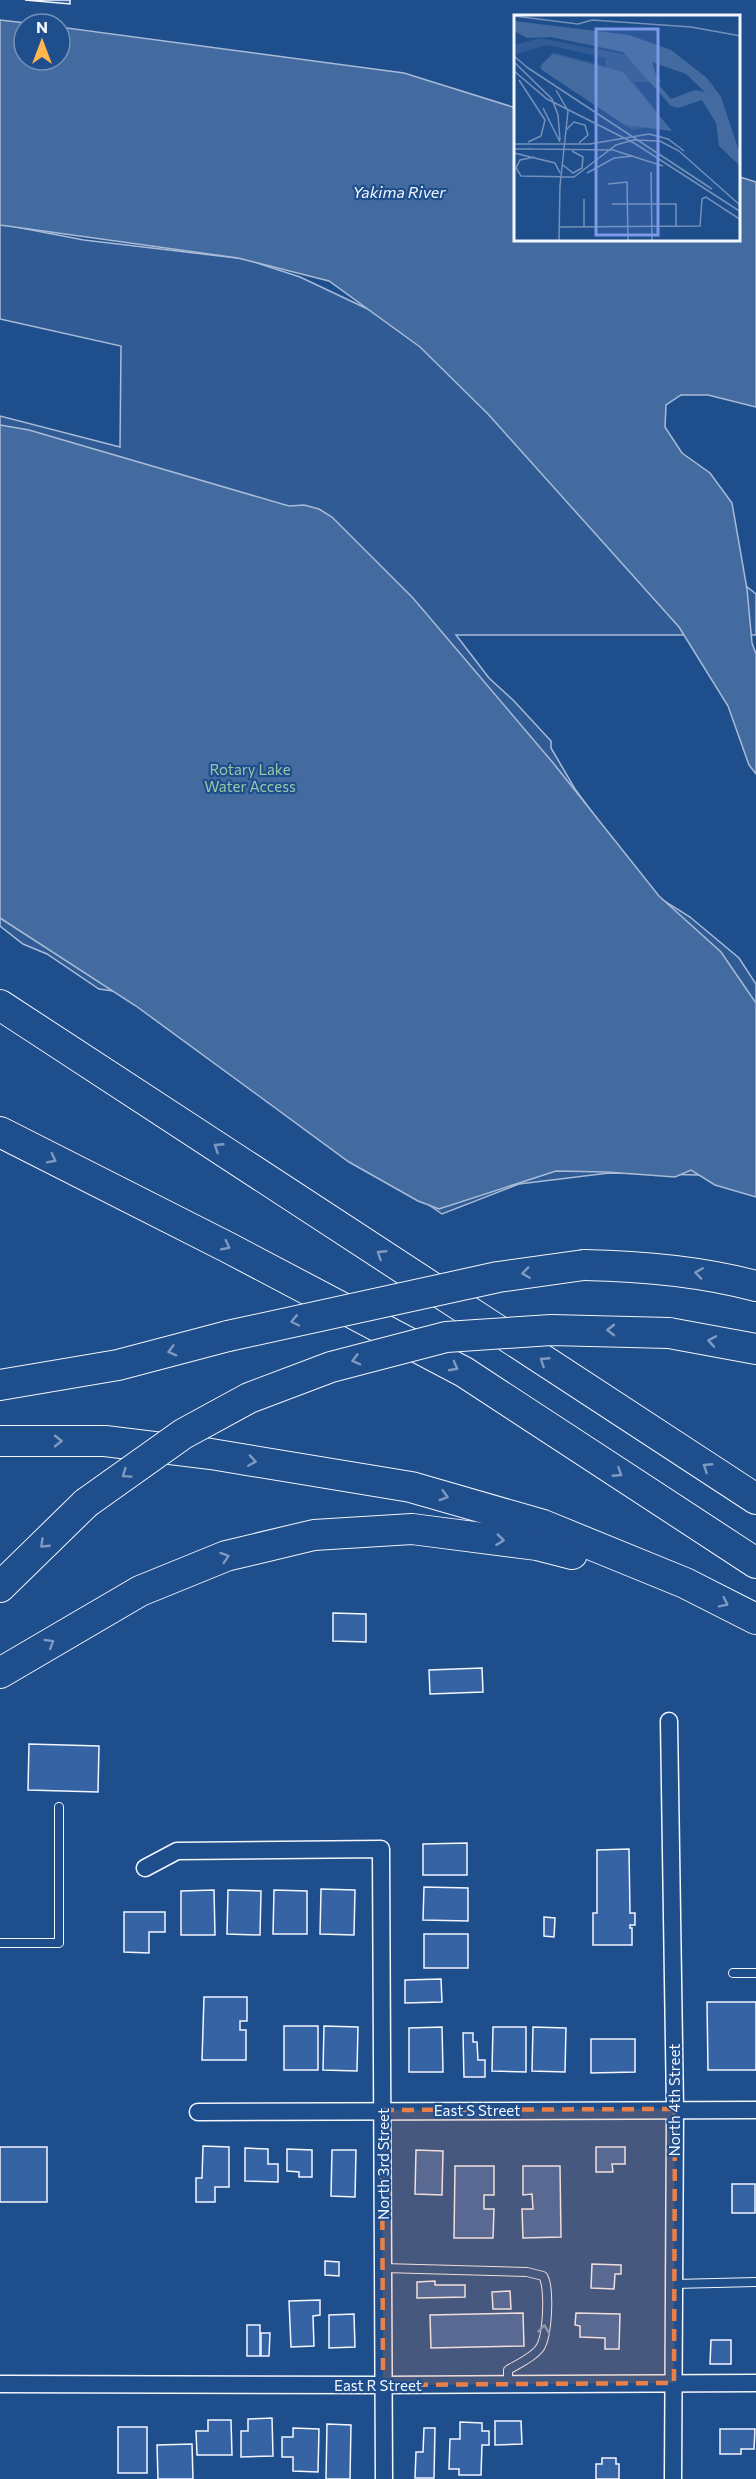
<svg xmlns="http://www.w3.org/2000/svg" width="756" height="2479" viewBox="0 0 756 2479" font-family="Commissioner,sans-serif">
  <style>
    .built { fill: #305b95; stroke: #a8bbd7; stroke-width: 1.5 }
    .water { fill: #446ba0; stroke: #a8bbd7; stroke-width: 1.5 }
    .building { fill: #3563a3; stroke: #f2f6ff; stroke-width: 1.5 }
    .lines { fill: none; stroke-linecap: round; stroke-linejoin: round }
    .lane-casing { stroke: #f2f6ff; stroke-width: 10 }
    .street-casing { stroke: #f2f6ff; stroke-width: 19 }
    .highway-casing { stroke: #f2f6ff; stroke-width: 32 }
    .lane { stroke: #1f4e8c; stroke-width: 8 }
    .street { stroke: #1f4e8c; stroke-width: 16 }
    .highway { stroke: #1f4e8c; stroke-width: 30 }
    .highway-bridge-casing { stroke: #f2f6ff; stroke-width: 32; stroke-linecap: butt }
    .highway-bridge { stroke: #1f4e8c; stroke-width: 30 }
    .oneway { stroke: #7e9ac0 }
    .marked { fill: #ea8049; fill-opacity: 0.2; stroke: #ea8049; stroke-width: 4.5; stroke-dasharray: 12 8; stroke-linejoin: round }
    .labels { text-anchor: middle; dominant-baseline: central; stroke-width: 4.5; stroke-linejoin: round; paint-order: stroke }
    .park-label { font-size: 15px; fill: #97c8a6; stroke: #1f4e8c }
    .street-label { font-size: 15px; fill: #f2f6ff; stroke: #1f4e8c }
    .water-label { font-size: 16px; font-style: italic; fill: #f2f6ff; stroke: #1f4e8c }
    .inset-road { fill: none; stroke: #7391ba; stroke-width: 1.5 }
    .view { fill: #7d9aea; fill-opacity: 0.15; stroke: #7d9aea; stroke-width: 3 }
    .inset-edge { fill: none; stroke: #f2f6ff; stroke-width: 3 }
  </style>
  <rect width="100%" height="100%" fill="#1f4e8c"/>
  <polygon class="built" points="0,224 84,240 245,259 300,277 374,312 693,545 756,594 756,635 456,635 489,678 513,700 551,741 551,748 575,789 642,880 661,899 690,917 739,958 756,984 756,1190 699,1175 609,1173 519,1184 442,1214 120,992 99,989 47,954 23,944 0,926 0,416 120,447 121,346 0,319"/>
  <g class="water">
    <polygon points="0,20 35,24 24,24 24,60 60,60 60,27 404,73 516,108 516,240 740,240 740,177 756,182 756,407 708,395 681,395 666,405 665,427 682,453 710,473 732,503 747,589 752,643 756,654 756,774 749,765 728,706 679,627 488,414 420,347 329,281 238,258 0,225"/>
    <polygon points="0,425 29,430 289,506 304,505 319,509 332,517 413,598 554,764 659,896 721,952 756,1003 756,1197 715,1185 691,1170 675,1177 607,1172 556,1171 439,1209 418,1201 349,1162 136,1006 0,918"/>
  </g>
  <g class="building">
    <polygon points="25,0 70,0 70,4"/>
    <polygon points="333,1613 366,1614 366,1642 333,1641"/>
    <polygon points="482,1668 483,1692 430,1694 429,1670"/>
    <polygon points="29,1744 99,1746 98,1792 28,1790"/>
    <polygon points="467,1843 467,1875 423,1875 423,1844"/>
    <polygon points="629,1849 630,1913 635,1913 635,1925 630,1925 630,1928 632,1928 632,1945 593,1945 593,1913 597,1913 597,1850"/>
    <polygon points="424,1887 468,1888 468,1921 423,1920"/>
    <polygon points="321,1889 355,1890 354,1935 320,1934"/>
    <polygon points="214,1890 215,1935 181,1935 181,1891"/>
    <polygon points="228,1890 261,1891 260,1935 227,1934"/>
    <polygon points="274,1890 307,1891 307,1934 273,1934"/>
    <polygon points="124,1912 165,1912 165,1932 149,1932 149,1953 124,1952"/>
    <polygon points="544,1917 555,1918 554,1937 544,1936"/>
    <rect x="424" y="1934" width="44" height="34"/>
    <polygon points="441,1979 442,2002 405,2003 405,1980"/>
    <polygon points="204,1997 247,1997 247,2021 240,2021 240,2030 246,2030 246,2060 202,2060"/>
    <polygon points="707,2002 756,2002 756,2070 708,2070"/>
    <rect x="284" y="2026" width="34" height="44"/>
    <polygon points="324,2026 358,2027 357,2071 323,2070"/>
    <polygon points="442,2027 443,2072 409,2072 409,2028"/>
    <polygon points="493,2027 526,2027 526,2072 492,2071"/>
    <polygon points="533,2027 566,2028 565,2072 532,2071"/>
    <polygon points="463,2033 473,2033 473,2042 477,2042 478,2060 485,2060 485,2077 464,2077"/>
    <polygon points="591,2039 635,2039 635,2072 591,2073"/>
    <polygon points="203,2146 229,2147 229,2187 215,2187 215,2202 196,2202 196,2178 202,2178"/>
    <rect x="0" y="2147" width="47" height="55"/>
    <polygon points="596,2147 625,2147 625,2164 612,2164 613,2172 596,2172"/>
    <polygon points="245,2148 268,2149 268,2164 278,2164 278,2182 245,2181"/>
    <polygon points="287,2149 312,2150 312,2177 299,2177 299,2172 287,2171"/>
    <polygon points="332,2150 356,2150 355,2197 331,2196"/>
    <polygon points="416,2150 443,2151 442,2195 415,2194"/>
    <polygon points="455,2166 494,2166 494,2195 484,2195 484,2209 494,2209 493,2238 454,2238"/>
    <polygon points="523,2166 560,2166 561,2237 523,2238 522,2209 533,2209 532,2194 523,2195"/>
    <rect x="732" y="2184" width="23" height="29"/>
    <polygon points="325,2261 339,2262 339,2276 325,2275"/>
    <polygon points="592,2264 621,2265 621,2274 615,2274 614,2289 591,2288"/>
    <polygon points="435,2281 435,2285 465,2285 465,2297 417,2298 417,2282"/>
    <polygon points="510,2291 511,2309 493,2309 492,2292"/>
    <polygon points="320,2300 320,2315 313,2316 314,2346 291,2347 289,2301"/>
    <polygon points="523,2313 524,2346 431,2348 430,2315"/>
    <polygon points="576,2313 620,2314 619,2349 605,2349 605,2338 580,2337 580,2326 575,2325"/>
    <polygon points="354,2314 355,2347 329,2348 329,2315"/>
    <rect x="247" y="2325" width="13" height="31"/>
    <polygon points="261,2333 270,2333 269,2356 261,2356"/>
    <polygon points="711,2340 731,2340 731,2364 710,2364"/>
    <polygon points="272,2418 273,2456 241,2457 241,2431 248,2431 248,2419"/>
    <polygon points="208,2420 231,2420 232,2455 197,2455 196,2431 208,2431"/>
    <polygon points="495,2421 521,2421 522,2444 495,2445"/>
    <polygon points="460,2422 482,2423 482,2431 489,2431 489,2445 482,2445 481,2475 459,2475 459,2469 449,2469 450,2439 460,2439"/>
    <polygon points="327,2424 351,2425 350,2479 326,2479"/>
    <rect x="118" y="2427" width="29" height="46"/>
    <polygon points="293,2428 319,2429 318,2472 293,2471 293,2457 282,2457 282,2437 293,2437"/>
    <polygon points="424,2428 435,2428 434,2478 415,2478 416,2452 423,2452"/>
    <polygon points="720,2429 755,2429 754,2449 741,2449 741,2454 720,2454"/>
    <polygon points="192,2444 193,2479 158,2479 157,2445"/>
    <polygon points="602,2458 616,2458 616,2464 619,2464 619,2479 596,2479 596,2464 602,2464"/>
  </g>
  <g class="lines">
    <defs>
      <g id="lane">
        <polyline points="0,1943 59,1943 59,1807"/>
        <polyline points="733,1973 756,1973"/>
        <path d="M383,2268l144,4 16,4c7,11 5,62 -4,73 -7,9 -21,15 -31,21v14"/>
        <polyline points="674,2284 756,2282"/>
      </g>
      <g id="street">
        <polyline points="669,1721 675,2109 673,2479"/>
        <polyline points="145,1868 177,1851 381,1849 384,2479"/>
        <polyline points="198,2112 756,2110"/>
        <polyline points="0,2384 383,2385 756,2383"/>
      </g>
      <g id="highway">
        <polyline points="0,1005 756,1499"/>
        <polyline points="0,1132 227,1247 464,1372 756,1563"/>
        <path d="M584,1265c59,1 115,6 172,21"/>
        <polyline points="669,1333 756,1349"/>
        <polyline points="0,1385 118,1365 228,1336"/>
        <polyline points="0,1441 105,1441 211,1454 411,1487 543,1525 685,1583 756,1619"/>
        <polyline points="0,1587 86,1503"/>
        <polyline points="0,1673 140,1591 226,1556 314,1535 412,1529 537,1545 572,1554"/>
      </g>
    </defs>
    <use href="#lane" class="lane-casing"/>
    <use href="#street" class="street-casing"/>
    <use href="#highway" class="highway-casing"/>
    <use href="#lane" class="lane"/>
    <use href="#street" class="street"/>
    <use href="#highway" class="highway"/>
    <defs>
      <g id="highway-bridge">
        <polyline points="228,1336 498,1277 584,1265"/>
        <polyline points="86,1503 183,1434 249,1398 331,1367 446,1337 551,1330 669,1333"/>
      </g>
    </defs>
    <use href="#highway-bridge" class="highway-bridge-casing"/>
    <use href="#highway-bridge" class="highway-bridge"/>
  </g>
  <defs><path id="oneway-chevron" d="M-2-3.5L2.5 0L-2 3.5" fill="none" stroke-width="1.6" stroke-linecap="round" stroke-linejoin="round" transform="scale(1.5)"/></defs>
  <g class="oneway">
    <use href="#oneway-chevron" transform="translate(218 1147) rotate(-147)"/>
    <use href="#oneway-chevron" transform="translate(52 1159) rotate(27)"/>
    <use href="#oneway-chevron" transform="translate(226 1246) rotate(27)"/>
    <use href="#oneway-chevron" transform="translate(381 1254) rotate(-147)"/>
    <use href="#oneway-chevron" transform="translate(526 1273) rotate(172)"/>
    <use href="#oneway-chevron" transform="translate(699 1273) rotate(-172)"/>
    <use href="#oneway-chevron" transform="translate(295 1321) rotate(168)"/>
    <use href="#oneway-chevron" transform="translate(611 1330) rotate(180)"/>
    <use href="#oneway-chevron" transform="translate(712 1341) rotate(-170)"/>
    <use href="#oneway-chevron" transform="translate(172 1351) rotate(165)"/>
    <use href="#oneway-chevron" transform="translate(356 1360) rotate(165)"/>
    <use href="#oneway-chevron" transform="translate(544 1361) rotate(-147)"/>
    <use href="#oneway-chevron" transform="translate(454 1367) rotate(28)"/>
    <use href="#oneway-chevron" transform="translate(58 1441)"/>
    <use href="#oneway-chevron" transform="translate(252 1461) rotate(9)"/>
    <use href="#oneway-chevron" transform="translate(707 1467) rotate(-147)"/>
    <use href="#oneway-chevron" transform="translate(618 1473) rotate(33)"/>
    <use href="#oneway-chevron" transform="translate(126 1474) rotate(145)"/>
    <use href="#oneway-chevron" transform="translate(444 1496) rotate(16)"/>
    <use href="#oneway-chevron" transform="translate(500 1540) rotate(7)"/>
    <use href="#oneway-chevron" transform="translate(44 1544) rotate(136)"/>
    <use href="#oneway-chevron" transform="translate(225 1557) rotate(-18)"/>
    <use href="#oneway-chevron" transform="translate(724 1603) rotate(26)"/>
    <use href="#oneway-chevron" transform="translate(50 1643) rotate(-31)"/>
    <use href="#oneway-chevron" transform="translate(544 2329) rotate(-83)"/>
  </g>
  <path class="marked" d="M675,2109l-1,274 -291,2 -1,-275z"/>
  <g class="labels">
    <g class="park-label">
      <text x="250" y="769">Rotary Lake<tspan x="250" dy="17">Water Access</tspan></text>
    </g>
    <g class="street-label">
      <text transform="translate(674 2100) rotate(-90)">North 4th Street</text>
      <text x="477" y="2110">East S Street</text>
      <text transform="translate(383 2164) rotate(-90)">North 3rd Street</text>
      <text x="378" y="2385">East R Street</text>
    </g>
    <g class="water-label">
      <text x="399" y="191">Yakima River</text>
    </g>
  </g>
  <g transform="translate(514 15)">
    <rect width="226" height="226" fill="#1f4e8c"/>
    <path d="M26,23l87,17 36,27h-29l38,50 -18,-6 -22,4 -93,-62 14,-16 52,14 1,-8 -59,-13 -33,10v-10z" fill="#305b95"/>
    <path d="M0,6l115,14 42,15 36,28 14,19 19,57v12l-21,-20 -3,-23 -14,-23 -24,8 -7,-2 -48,-54 -72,-15 -24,1 -13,-7zM138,47l34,12 19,18 -10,-2 -24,9 -12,-14zM39,39l70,18 49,59 -47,-6 -83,-55 -1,-5z" fill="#446ba0" fill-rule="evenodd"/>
    <path class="inset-road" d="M0,1l64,8 14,-4 99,7 50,9M0,41l15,13M0,47l38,37 6,16 2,25M14,53l184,121M0,56l33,28 87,44 107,69M5,65l26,40 -4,16 -13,6M42,75l12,21 -8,75M29,93l17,34M52,115l8,-8 11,3 3,10 -9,8M0,129h76l59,-10 19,5 16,12M0,134h20M19,134l80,1 50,16M0,138l41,10 5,10M21,142l-15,3 -4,8 5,8 53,1 42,-32 17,-5 27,1 19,10 62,55M49,150l10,8 9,-5 1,-11 -11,-6M137,157l1,69M73,158l27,-15 19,-2M94,169l19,-2 1,59M98,189h64v22M45,212l141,-1 2,-27 4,-2 35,23M70,212v-28M45,226l1,-57"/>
    <path class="view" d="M82,14h62v206h-62z"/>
    <rect width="226" height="226" class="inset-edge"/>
  </g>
  <g transform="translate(42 42)"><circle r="28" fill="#1f4e8c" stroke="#7391ba" stroke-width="1.5"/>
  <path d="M0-4.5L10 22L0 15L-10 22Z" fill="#ffb74d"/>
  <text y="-9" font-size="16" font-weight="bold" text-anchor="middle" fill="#f2f6ff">N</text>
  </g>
</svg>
